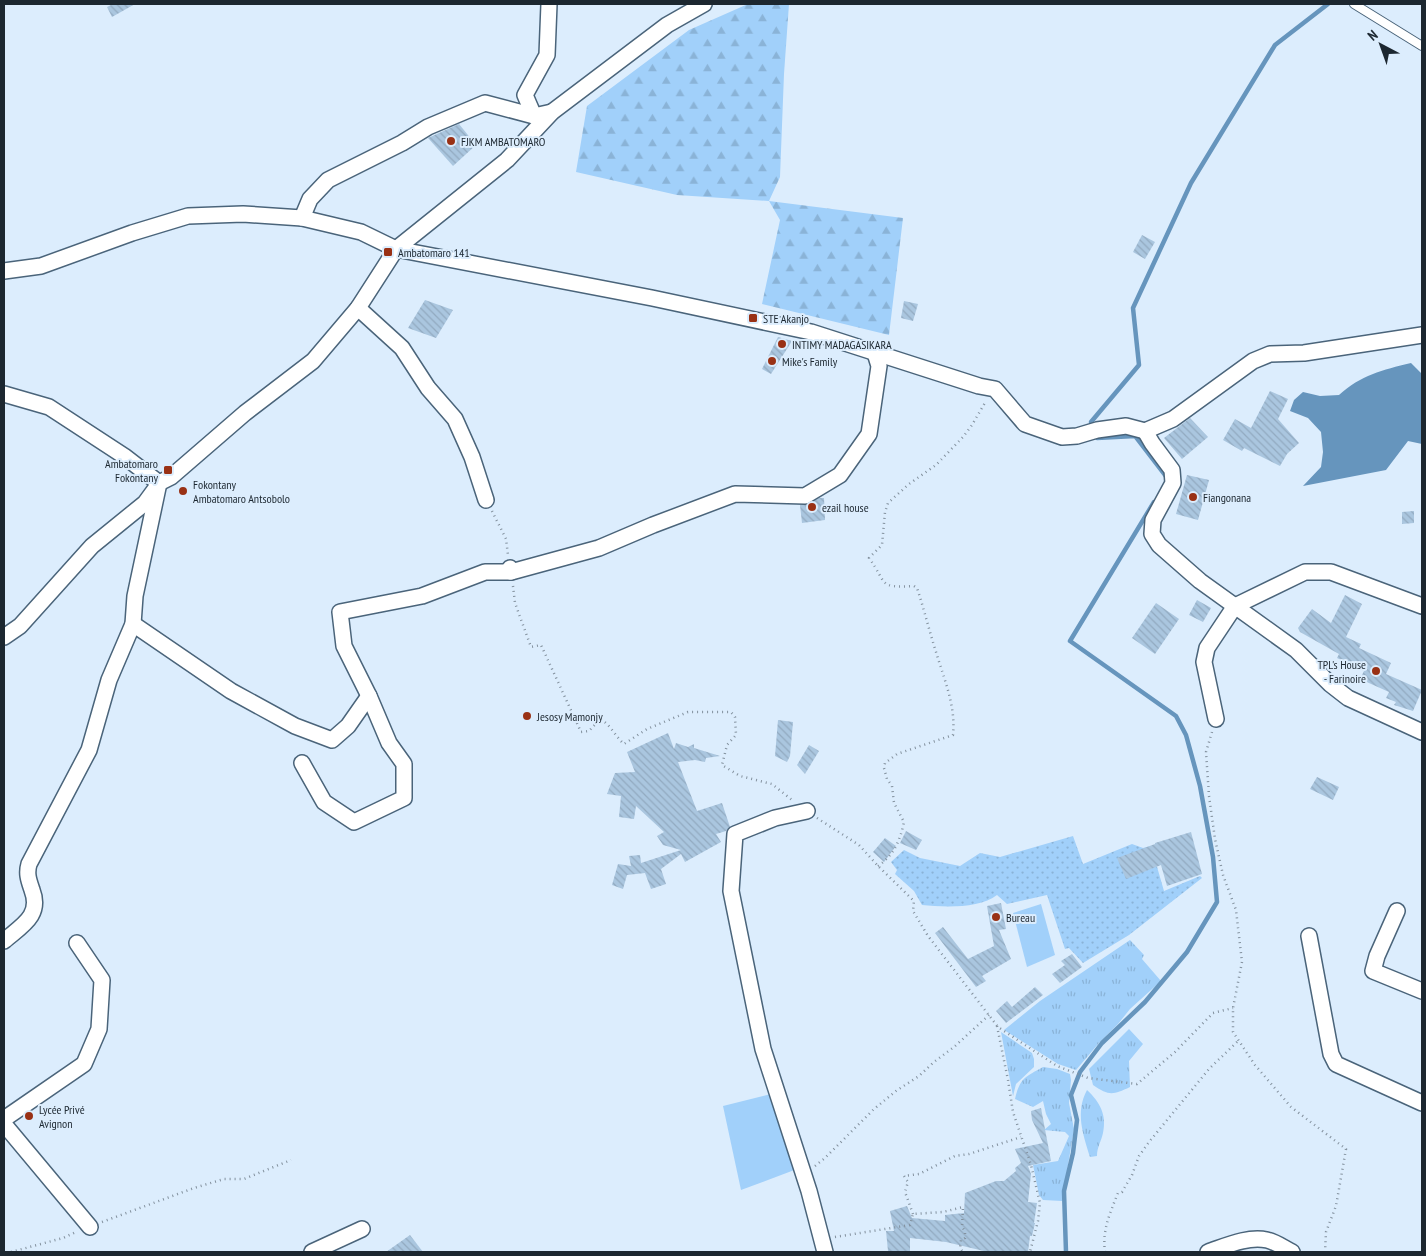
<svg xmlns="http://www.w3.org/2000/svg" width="1426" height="1256" viewBox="0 0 1426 1256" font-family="'PT Sans Narrow',sans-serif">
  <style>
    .grass { fill: url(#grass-tufts) }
    .forest { fill: url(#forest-firs) }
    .garden { fill: url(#garden-dots) }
    .pitch { fill: #a1d0fa }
    .water { fill: #6695bd }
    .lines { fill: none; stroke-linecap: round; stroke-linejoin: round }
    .stream { stroke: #6695bd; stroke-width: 4.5 }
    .building { fill: url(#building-back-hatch) }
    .lane-casing { stroke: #4a647a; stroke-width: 10 }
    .street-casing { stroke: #4a647a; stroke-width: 18 }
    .path { stroke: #83919e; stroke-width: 2.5; stroke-dasharray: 1 4; stroke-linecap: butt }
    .lane { stroke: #fff; stroke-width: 8 }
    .street { stroke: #fff; stroke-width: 15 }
    .poi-dot { fill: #993115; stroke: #dcedfd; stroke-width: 2 }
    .labels { text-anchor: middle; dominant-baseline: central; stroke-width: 4; stroke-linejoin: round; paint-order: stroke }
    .poi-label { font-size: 12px; fill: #1c2730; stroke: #dcedfd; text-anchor: start }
  </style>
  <defs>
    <pattern id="grass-tufts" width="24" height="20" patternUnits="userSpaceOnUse" patternTransform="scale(1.25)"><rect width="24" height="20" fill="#a1d0fa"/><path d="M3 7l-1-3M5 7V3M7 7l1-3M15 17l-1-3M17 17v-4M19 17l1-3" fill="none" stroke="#8ab3d7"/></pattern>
    <pattern id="forest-firs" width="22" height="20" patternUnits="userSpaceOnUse" patternTransform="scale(1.25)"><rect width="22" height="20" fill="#a1d0fa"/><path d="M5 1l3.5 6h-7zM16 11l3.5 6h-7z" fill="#8ab3d7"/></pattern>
    <pattern id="garden-dots" width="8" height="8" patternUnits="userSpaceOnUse" patternTransform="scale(1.25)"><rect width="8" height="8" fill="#a1d0fa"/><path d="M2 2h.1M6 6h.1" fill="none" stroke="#8ab3d7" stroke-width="1.8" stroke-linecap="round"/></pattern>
    <pattern id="building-back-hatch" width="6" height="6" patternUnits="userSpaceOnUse" patternTransform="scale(1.25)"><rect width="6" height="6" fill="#aac6df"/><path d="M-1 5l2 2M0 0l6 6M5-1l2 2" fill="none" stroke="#92aac0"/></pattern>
  </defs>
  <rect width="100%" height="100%" fill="#dcedfd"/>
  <g class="grass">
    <polygon points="1130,940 1144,955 1142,959 1161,981 1130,1009 1118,1024 1099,1043 1076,1070 1058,1064 1004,1030 1040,1001"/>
    <path d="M1129,1029l14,15 -14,17 1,26c-17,8 -21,9 -37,-2l-4,-16z"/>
    <polygon points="1001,1032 1032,1053 1034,1059 1034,1067 1016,1084 1013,1096"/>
    <path d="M1043,1067l14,2 13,5 1,6 -2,23 5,26 -12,72 -19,-1 -4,-5 -6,-30 25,-4 11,-25 -4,-4 -21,-2 7,-6 -5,-10 -3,-13 -10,6 -18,-8c5,-21 10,-22 28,-32z"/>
    <path d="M1087,1090c13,12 20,25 16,43 -2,9 -6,14 -6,23l-7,1c-7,-23 -15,-45 -3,-67z"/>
  </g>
  <polygon class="forest" points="748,4 789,4 784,74 780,177 769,201 903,218 889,335 762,304 780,220 769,201 677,195 576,172 587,106 689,30"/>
  <path class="garden" d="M1073,836l10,28 49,-20 11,4 8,-2 13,45 36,-15 2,2 -73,57 -46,28 -14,-15 -4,1 -18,-54 -40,9 -10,-9c-17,14 -54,12 -75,10l-8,-14 -19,-17 2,-4 -6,-8 13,-12 16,8 40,8 20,-13 20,4z"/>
  <g class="pitch">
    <polygon points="1041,904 1055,955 1027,967 1013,913"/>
    <polygon points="775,1093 797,1169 741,1190 723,1106"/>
  </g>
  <path class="water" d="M1411,363l11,11v70l-14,-3 -22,29 -83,16 18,-19 2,-15 -2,-20 -13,-14 -18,-7 4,-11 9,-8 17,4 19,-1c22,-20 43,-25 72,-32z"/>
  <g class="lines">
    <g class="stream">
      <polyline points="1168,479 1135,436 1097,438 1091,422 1139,365 1133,308 1191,183 1275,45 1328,4"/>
      <polyline points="1066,1252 1064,1191 1073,1153 1077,1120 1071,1095 1080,1072 1102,1043 1145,1002 1187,952 1217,902 1213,857 1200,786 1186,735 1176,716 1070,641 1154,502"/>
    </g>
  </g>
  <g class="building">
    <polygon points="113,4 135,4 112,17 107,7"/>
    <polygon points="459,124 476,145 453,166 428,138"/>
    <polygon points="1142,235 1155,242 1145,259 1133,252"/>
    <polygon points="425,300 453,310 436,338 408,328"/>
    <polygon points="904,301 918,304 913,321 901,318"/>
    <polygon points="778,337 792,341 771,374 762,369"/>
    <polygon points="1270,391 1288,399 1278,419 1299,443 1287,454 1280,466 1244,448 1242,451 1223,440 1235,419 1251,428"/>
    <polygon points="1190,418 1208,437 1182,459 1164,438"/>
    <polygon points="1187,475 1209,480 1198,520 1176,514"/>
    <polygon points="819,498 824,498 825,520 802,523 800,505 809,504"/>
    <polygon points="1414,511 1414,523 1402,524 1402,512"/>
    <polygon points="1345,595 1362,604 1346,637 1361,644 1359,648 1391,663 1386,674 1422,690 1413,711 1394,705 1396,702 1386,698 1389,692 1360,679 1364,671 1337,658 1339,654 1300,632 1298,628 1312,609 1331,623"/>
    <polygon points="1197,600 1211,608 1203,622 1189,615"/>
    <polygon points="1156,603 1179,619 1155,654 1132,638"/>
    <polygon points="778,720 793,722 790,756 787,762 775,756"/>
    <polygon points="668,733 674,749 676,743 688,747 694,744 694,748 720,756 706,758 705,762 695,760 678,762 697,811 722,803 730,827 726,831 716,834 721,842 685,862 681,854 661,869 666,884 651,889 645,873 627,875 623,889 612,885 618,864 631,866 629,856 640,855 641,863 681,850 663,845 657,836 664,832 636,806 634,819 619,817 621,796 607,794 615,773 635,772 627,752"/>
    <polygon points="809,745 819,751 805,774 797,765"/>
    <polygon points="1317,777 1339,787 1333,800 1310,789"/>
    <polygon points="906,831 922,840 916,850 900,843"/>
    <polygon points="1191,832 1202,874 1167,886 1161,865 1126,879 1117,858 1155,844 1155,843"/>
    <polygon points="885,838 896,846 884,862 873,852"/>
    <polygon points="1001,903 1006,929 999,930 1011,959 982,976 986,981 976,987 935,933 943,927 968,959 994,946 987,906"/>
    <polygon points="1072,954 1082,967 1060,983 1052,974 1065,965 1061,961"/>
    <polygon points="1035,987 1043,995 1006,1023 996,1011 1007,1001 1012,1007"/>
    <polygon points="1041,1108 1051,1161 1028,1166 1031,1174 1028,1202 1037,1203 1034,1223 1035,1223 1032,1236 1030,1236 1028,1252 988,1252 946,1242 910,1238 910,1252 888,1251 886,1231 894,1231 890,1211 907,1206 912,1218 945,1221 945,1215 964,1213 965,1193 996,1181 1004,1181 1016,1171 1015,1168 1021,1163 1015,1149 1043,1143 1032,1120 1031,1111"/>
    <polygon points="410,1235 423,1252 386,1252"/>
  </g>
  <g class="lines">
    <defs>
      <polyline id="lane" points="1354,4 1422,46"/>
      <g id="street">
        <polyline points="534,116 525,95 547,55 549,4"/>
        <polyline points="302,218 310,199 328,180 402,143 428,127 485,103 534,116 552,112"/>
        <polyline points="4,271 41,266 132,233 188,216 243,214 302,218 361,232 396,249 652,298 811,332 979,386 995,389 1025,424 1062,437 1077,436 1097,430 1126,426 1145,431"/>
        <polyline points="358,308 402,348 428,388 455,419 472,457 486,500"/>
        <polyline points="1422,335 1304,353 1270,354 1253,361 1173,419 1145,431 1152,443 1172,470 1173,483 1153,520 1152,534 1159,545 1200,581 1296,650 1330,684 1348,698 1422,732"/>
        <polyline points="4,394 49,407 124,456 159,483 171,477 245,413 313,361 358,308 396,249 507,160 552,112 667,25 704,4"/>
        <polyline points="510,568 511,572 599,548 653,525 735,494 805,496 840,475 869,434 879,366 875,353"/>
        <polyline points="133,624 231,691 295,726 332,740 348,726 369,696"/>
        <polyline points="4,637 20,626 92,546 145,503 156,488"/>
        <polyline points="1216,719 1204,662 1207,648 1235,606 1305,572 1331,572 1422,606"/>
        <polyline points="302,763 324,802 354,822 404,798 404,764 389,743 369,696 344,646 340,612 422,596 485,572 511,572"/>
        <polyline points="807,811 775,818 735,834 731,891 763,1049 809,1191 825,1252"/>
        <polyline points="1397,911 1377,956 1373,971 1422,991"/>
        <polyline points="1309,936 1331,1054 1336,1064 1422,1103"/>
        <path d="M4,941c17,-15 38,-25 28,-51 -3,-9 -6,-16 -3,-26l60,-114 20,-70 24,-56 2,-28 24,-113"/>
        <polyline points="4,1119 84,1064 99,1029 102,980 77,943"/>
        <polyline points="4,1124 90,1227"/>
        <polyline points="312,1252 362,1229"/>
        <path d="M1208,1252c18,-6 39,-16 59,-12 9,2 17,8 25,12"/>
      </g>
    </defs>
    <use href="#lane" class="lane-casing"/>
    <use href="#street" class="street-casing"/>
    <g class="path">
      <polyline points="492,511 506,539 508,555"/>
      <path d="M513,586l2,17 16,44 10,-2 40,87 8,-1 11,-12c11,6 15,17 24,25l23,-15 41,-17h43l4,5 1,18 -9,10 -5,20 18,11 32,8 20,16"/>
      <polyline points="1212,732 1206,752 1209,796 1215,839 1223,875 1236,910 1242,962 1233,1008 1233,1032 1255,1065 1291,1107 1346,1149 1336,1206 1326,1232 1325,1252"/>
      <polyline points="817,818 859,845 878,866 914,901 913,911 928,936 998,1027 1057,1066 1088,1078 1137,1084 1175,1052 1213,1013 1233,1008"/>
      <path d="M878,866c16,-11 22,-25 26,-44l-10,-19 -2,-17 -5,-7 -3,-11 1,-5 12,-9 56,-19c3,-29 -9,-56 -17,-83 -7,-22 -12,-43 -19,-64l-3,-2c-37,2 -26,-2 -45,-28l13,-13 3,-33 3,-9 21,-19 27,-19 27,-28 9,-12 14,-24"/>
      <polyline points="997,1026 1008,1080 1013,1112 1031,1165 1040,1203 1038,1221 1030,1252"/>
      <polyline points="815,1166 825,1158 874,1109 896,1091 919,1076 934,1062 954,1047 989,1015"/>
      <polyline points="913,1214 905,1192 908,1182 904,1176 919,1174 955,1156 969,1154 1021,1137"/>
      <polyline points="102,1222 194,1188 224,1179 244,1179 291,1160"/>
      <polyline points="835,1237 910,1225 913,1214 943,1212 963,1207 962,1227 965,1231 965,1238 961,1240 960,1248 963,1252"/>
      <polyline points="11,1252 63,1238 76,1232"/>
      <path d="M1105,1252c-3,-22 5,-39 13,-59l4,-1 10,-17 7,-19 10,-14 60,-73 29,-28"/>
    </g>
    <use href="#lane" class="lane"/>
    <use href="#street" class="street"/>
  </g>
  <g class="poi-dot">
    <circle cx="451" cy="141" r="5"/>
    <rect x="383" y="247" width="10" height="10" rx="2.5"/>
    <rect x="748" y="313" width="10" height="10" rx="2.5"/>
    <circle cx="782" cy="344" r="5"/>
    <circle cx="772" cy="361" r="5"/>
    <rect x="163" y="465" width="10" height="10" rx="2.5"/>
    <circle cx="183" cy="491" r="5"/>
    <circle cx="1193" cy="497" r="5"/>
    <circle cx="812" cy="507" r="5"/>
    <circle cx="1376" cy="671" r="5"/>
    <circle cx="527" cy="716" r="5"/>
    <circle cx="996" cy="917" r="5"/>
    <circle cx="29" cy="1116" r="5"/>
  </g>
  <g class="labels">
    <g class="poi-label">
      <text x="461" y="141">FJKM AMBATOMARO</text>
      <text x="398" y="252">Ambatomaro 141</text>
      <text x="763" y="318">STE Akanjo</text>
      <text x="792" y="344">INTIMY MADAGASIKARA</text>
      <text x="782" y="361">Mike's Family</text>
      <text x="158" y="463" text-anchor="end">Ambatomaro<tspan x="158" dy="14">Fokontany</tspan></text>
      <text x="193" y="484">Fokontany<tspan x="193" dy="14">Ambatomaro Antsobolo</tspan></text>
      <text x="1203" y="497">Fiangonana</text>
      <text x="822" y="507">ezail house</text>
      <text x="1366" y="664" text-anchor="end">TPL's House<tspan x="1366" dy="14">- Farinoire</tspan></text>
      <text x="537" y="716">Jesosy Mamonjy</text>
      <text x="1006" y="917">Bureau</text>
      <text x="39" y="1109">Lycée Privé<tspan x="39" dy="14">Avignon</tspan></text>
    </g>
  </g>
  <rect width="1426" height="1256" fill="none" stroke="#1c2730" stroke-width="10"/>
  <g transform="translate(1381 45) rotate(319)" stroke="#dcedfd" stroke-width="4" paint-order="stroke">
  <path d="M0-4L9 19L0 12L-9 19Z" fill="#1c2730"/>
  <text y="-8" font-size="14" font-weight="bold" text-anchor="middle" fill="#1c2730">N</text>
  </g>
</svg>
